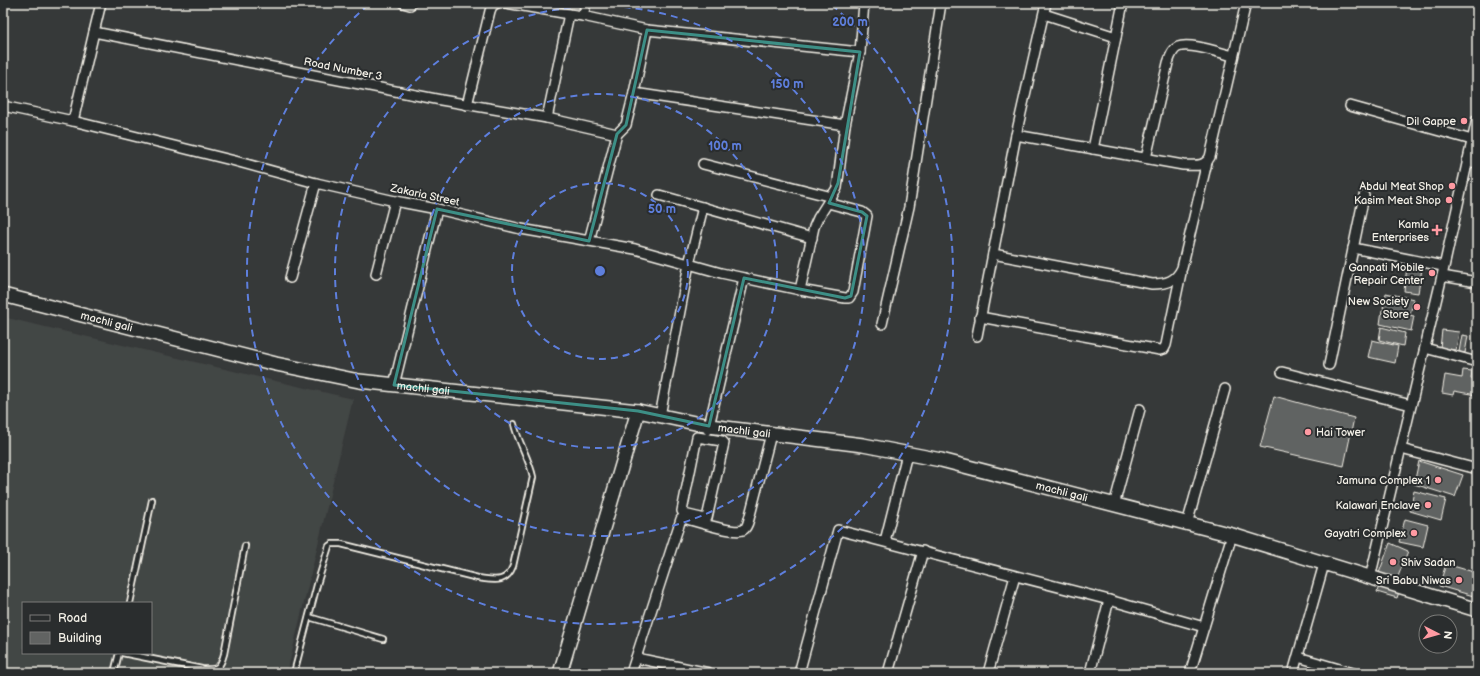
<svg xmlns="http://www.w3.org/2000/svg" width="1480" height="676" viewBox="0 0 1480 676" font-family="'Balsamiq Sans',sans-serif">
  <style>
    .built { fill: #434645; fill-rule: evenodd }
    .building { fill: #616362; stroke: #f4f1e8 }
    .lines { fill: none; stroke-linecap: round; stroke-linejoin: round }
    .lane-casing { stroke: #f4f1e8; stroke-width: 8 }
    .street-casing { stroke: #f4f1e8; stroke-width: 12 }
    .secondary-casing { stroke: #f4f1e8; stroke-width: 16 }
    .lane { stroke: #2a2d2e; stroke-width: 4.5 }
    .street { stroke: #2a2d2e; stroke-width: 9 }
    .secondary { stroke: #2a2d2e; stroke-width: 13 }
    .marked { fill: none; stroke: #3d8f86; stroke-width: 3; stroke-linejoin: round }
    .ring { fill: none; stroke: #5e7fdd; stroke-width: 2; stroke-dasharray: 7 5 }
    .poi-dot { fill: #ff9aa2; stroke: #2a2d2e; stroke-width: 1.5 }
    .labels { text-anchor: middle; dominant-baseline: central; stroke-width: 4; stroke-linejoin: round; paint-order: stroke }
    .street-label { font-size: 11px; fill: #f4f1e8; stroke: #2a2d2e }
    .poi-label { font-size: 11px; fill: #f4f1e8; stroke: #2a2d2e; text-anchor: end }
    .centre { fill: #5e7fdd; stroke: #2a2d2e; stroke-width: 2 }
    .ring-label { font-size: 12px; text-anchor: middle; font-weight: bold; fill: #5e7fdd; stroke: #2a2d2e; stroke-width: 4; stroke-linejoin: round; paint-order: stroke }
  </style>
  <rect width="100%" height="100%" fill="#363939"/>
  <filter id="ink" filterUnits="userSpaceOnUse"><feTurbulence type="fractalNoise" baseFrequency=".025" numOctaves="2"/><feDisplacementMap in="SourceGraphic" scale="8" xChannelSelector="R" yChannelSelector="G"/><feConvolveMatrix kernelMatrix="1 2 1 2 8 2 1 2 1" color-interpolation-filters="sRGB"/></filter>
  <g filter="url(#ink)">
    <path class="built" d="M3,317l350,82 -66,274h-284zM23,603h128v50h-128z"/>
    <g class="building">
      <polygon points="1407,267 1422,269 1418,293 1404,291"/>
      <polygon points="1386,293 1414,299 1410,314 1383,308"/>
      <polygon points="1382,310 1414,316 1411,331 1380,324"/>
      <polygon points="1381,327 1405,333 1403,346 1379,340"/>
      <polygon points="1442,330 1459,332 1456,350 1440,348"/>
      <polygon points="1462,335 1468,336 1465,353 1459,352"/>
      <polygon points="1372,340 1398,346 1395,363 1368,357"/>
      <polygon points="1463,370 1472,371 1471,379 1477,380 1477,399 1475,399 1476,395 1454,391 1453,395 1442,393 1445,375 1462,378"/>
      <polygon points="1274,396 1354,418 1344,466 1260,447"/>
      <polygon points="1419,461 1463,475 1455,497 1414,484"/>
      <polygon points="1414,491 1446,499 1441,520 1410,511"/>
      <polygon points="1405,519 1428,525 1423,547 1399,542"/>
      <polygon points="1390,543 1408,551 1397,579 1379,573"/>
      <polygon points="1446,564 1477,573 1477,597 1439,586"/>
      <polygon points="1380,582 1400,589 1397,598 1377,592"/>
    </g>
    <g class="lines">
      <defs>
        <g id="lane">
          <polyline points="130,603 152,500"/>
          <polyline points="309,617 383,639"/>
          <path d="M122,653l80,16c15,1 18,0 22,-15l21,-108"/>
          <polyline points="114,673 119,653"/>
          <path d="M294,673l24,-92 11,-35 3,-2h9l137,34c16,2 28,6 35,-12l20,-89c-4,-19 -15,-35 -19,-53"/>
        </g>
        <g id="street">
          <polyline points="101,3 94,32 441,100 547,118 617,134"/>
          <polyline points="403,3 410,5"/>
          <polyline points="506,3 569,14"/>
          <polyline points="1044,14 1116,37"/>
          <polyline points="583,16 647,30 860,52 845,125 634,93 626,125 617,134 589,241"/>
          <polyline points="860,52 864,3"/>
          <polyline points="634,93 647,30"/>
          <polyline points="467,105 490,11 492,6 497,3"/>
          <polyline points="3,106 73,121 94,32"/>
          <polyline points="1350,106 1472,140"/>
          <polyline points="547,118 569,14 583,16 586,3"/>
          <polyline points="73,121 235,161 316,183 395,201 437,209 521,229 635,249 721,273 800,290 845,298 849,298 853,292 867,216 862,212 828,203"/>
          <path d="M1016,135l167,30c11,0 21,3 27,-8l36,-154"/>
          <polyline points="1093,149 1123,3"/>
          <path d="M1146,158l22,-95c2,-6 4,-13 10,-16 12,-5 42,6 55,9"/>
          <polyline points="1467,161 1477,163"/>
          <polyline points="703,164 832,197"/>
          <polyline points="659,195 812,238"/>
          <polyline points="1353,248 1443,266"/>
          <path d="M993,254l159,30c15,0 24,-3 30,-16l25,-106"/>
          <polyline points="376,274 395,201"/>
          <polyline points="1442,276 1477,282"/>
          <polyline points="290,278 316,183"/>
          <polyline points="800,290 814,227 818,218 837,188 845,125"/>
          <polyline points="980,317 1160,350 1164,349 1166,345 1181,273"/>
          <polyline points="882,324 909,207 941,3"/>
          <polyline points="977,336 1016,135 1046,3"/>
          <polyline points="1425,348 1477,362"/>
          <polyline points="1329,365 1364,196"/>
          <polyline points="1282,372 1411,405"/>
          <polyline points="394,385 437,209"/>
          <polyline points="660,416 689,264 703,207"/>
          <polyline points="708,430 744,278"/>
          <polygon points="697,437 722,441 724,443 707,518 705,519 684,514 682,511"/>
          <polyline points="1401,449 1477,469"/>
          <polyline points="1114,505 1140,409"/>
          <polyline points="1187,524 1225,389"/>
          <polyline points="885,541 907,454"/>
          <polyline points="1370,578 1442,276 1477,119"/>
          <polyline points="1298,657 1353,673"/>
          <polyline points="636,658 709,673"/>
          <path d="M631,673l50,-154 2,-1c12,3 50,16 60,12 4,-2 5,-7 6,-11l22,-85"/>
          <polyline points="799,673 838,530 1109,600 1204,627"/>
          <polyline points="888,673 923,551"/>
          <polyline points="988,673 1015,576"/>
          <polyline points="1090,673 1109,600"/>
          <polyline points="1190,673 1232,535"/>
          <polyline points="1293,673 1324,564"/>
        </g>
        <g id="secondary">
          <path id="s1" d="M3,295l273,69 83,17 279,30 71,15 154,19 78,15 291,75 245,75"/>
          <polyline points="560,673 638,411"/>
        </g>
      </defs>
      <use href="#lane" class="lane-casing"/>
      <use href="#street" class="street-casing"/>
      <use href="#secondary" class="secondary-casing"/>
      <use href="#lane" class="lane"/>
      <use href="#street" class="street"/>
      <use href="#secondary" class="secondary"/>
    </g>
  </g>
  <path class="marked" d="M647,30l213,22 -22,131 -9,20 33,9 5,4 -16,80 -6,2 -101,-20 -35,148 -71,-15 -244,-26 43,-176 152,32 28,-107 9,-9z"/>
  <g class="ring">
    <circle cx="600" cy="271" r="88"/>
    <circle cx="600" cy="271" r="177"/>
    <circle cx="600" cy="271" r="265"/>
    <path d="M832 5A353 353 0 1 1 368 5"/>
  </g>
  <g class="poi-dot">
    <circle cx="1464" cy="121" r="4"/>
    <circle cx="1452" cy="186" r="4"/>
    <circle cx="1449" cy="200" r="4"/>
    <path d="M1435 224h4v4h4v4h-4v4h-4v-4h-4v-4h4z"/>
    <circle cx="1432" cy="273" r="4"/>
    <circle cx="1417" cy="307" r="4"/>
    <circle cx="1308" cy="432" r="4"/>
    <circle cx="1438" cy="480" r="4"/>
    <circle cx="1428" cy="505" r="4"/>
    <circle cx="1414" cy="533" r="4"/>
    <circle cx="1393" cy="562" r="4"/>
    <circle cx="1459" cy="580" r="4"/>
  </g>
  <g class="labels">
    <g class="street-label">
      <text transform="translate(343 69) rotate(11)">Road Number 3</text>
      <text transform="translate(425 195) rotate(12)">Zakaria Street</text>
      <text stroke="none"><textPath href="#s1" startOffset="107">machli gali</textPath></text>
      <text stroke="none"><textPath href="#s1" startOffset="431">machli gali</textPath></text>
      <text stroke="none"><textPath href="#s1" startOffset="755">machli gali</textPath></text>
      <text stroke="none"><textPath href="#s1" startOffset="1079">machli gali</textPath></text>
    </g>
    <g class="poi-label">
      <text x="1456" y="121">Dil Gappe</text>
      <text x="1444" y="186">Abdul Meat Shop</text>
      <text x="1441" y="200">Kasim Meat Shop</text>
      <text x="1429" y="224">Kamla<tspan x="1429" dy="13">Enterprises</tspan></text>
      <text x="1424" y="267">Ganpati Mobile<tspan x="1424" dy="13">Repair Center</tspan></text>
      <text x="1409" y="301">New Society<tspan x="1409" dy="13">Store</tspan></text>
      <text x="1316" y="432" text-anchor="start">Hai Tower</text>
      <text x="1430" y="480">Jamuna Complex 1</text>
      <text x="1420" y="505">Kalawari Enclave</text>
      <text x="1406" y="533">Gayatri Complex</text>
      <text x="1401" y="562" text-anchor="start">Shiv Sadan</text>
      <text x="1451" y="580">Sri Babu Niwas</text>
    </g>
  </g>
  <circle cx="600" cy="271" r="6" class="centre"/>
  <g class="ring-label">
    <text x="850" y="26">200 m</text>
    <text x="787" y="88">150 m</text>
    <text x="725" y="150">100 m</text>
    <text x="662" y="213">50 m</text>
  </g>
  <rect width="1480" height="676" fill="none" stroke="#2a2d2e" stroke-width="16"/>
  <rect x="8" y="8" width="1464" height="660" fill="none" stroke="#f4f1e8" stroke-width="1.5" filter="url(#ink)"/>
  <rect x="22" y="602" width="130" height="52" fill="#2a2d2e" stroke="#7b7b78"/>
  <rect x="30" y="615" width="20" height="6" fill="#2a2d2e" stroke="#7b7b78"/>
  <text x="58" y="622" font-size="12" fill="#f4f1e8">Road</text>
  <rect x="30" y="632" width="20" height="12" fill="#616362" stroke="#7b7b78"/>
  <text x="58" y="642" font-size="12" fill="#f4f1e8">Building</text>
  <g transform="translate(1438 634) rotate(96)"><circle r="19" fill="#2a2d2e" stroke="#7b7b78"/>
  <path d="M0-3L7 15L0 10L-7 15Z" fill="#ff9aa2"/>
  <text y="-6" font-size="11" font-weight="bold" text-anchor="middle" fill="#f4f1e8">N</text>
  </g>
</svg>
